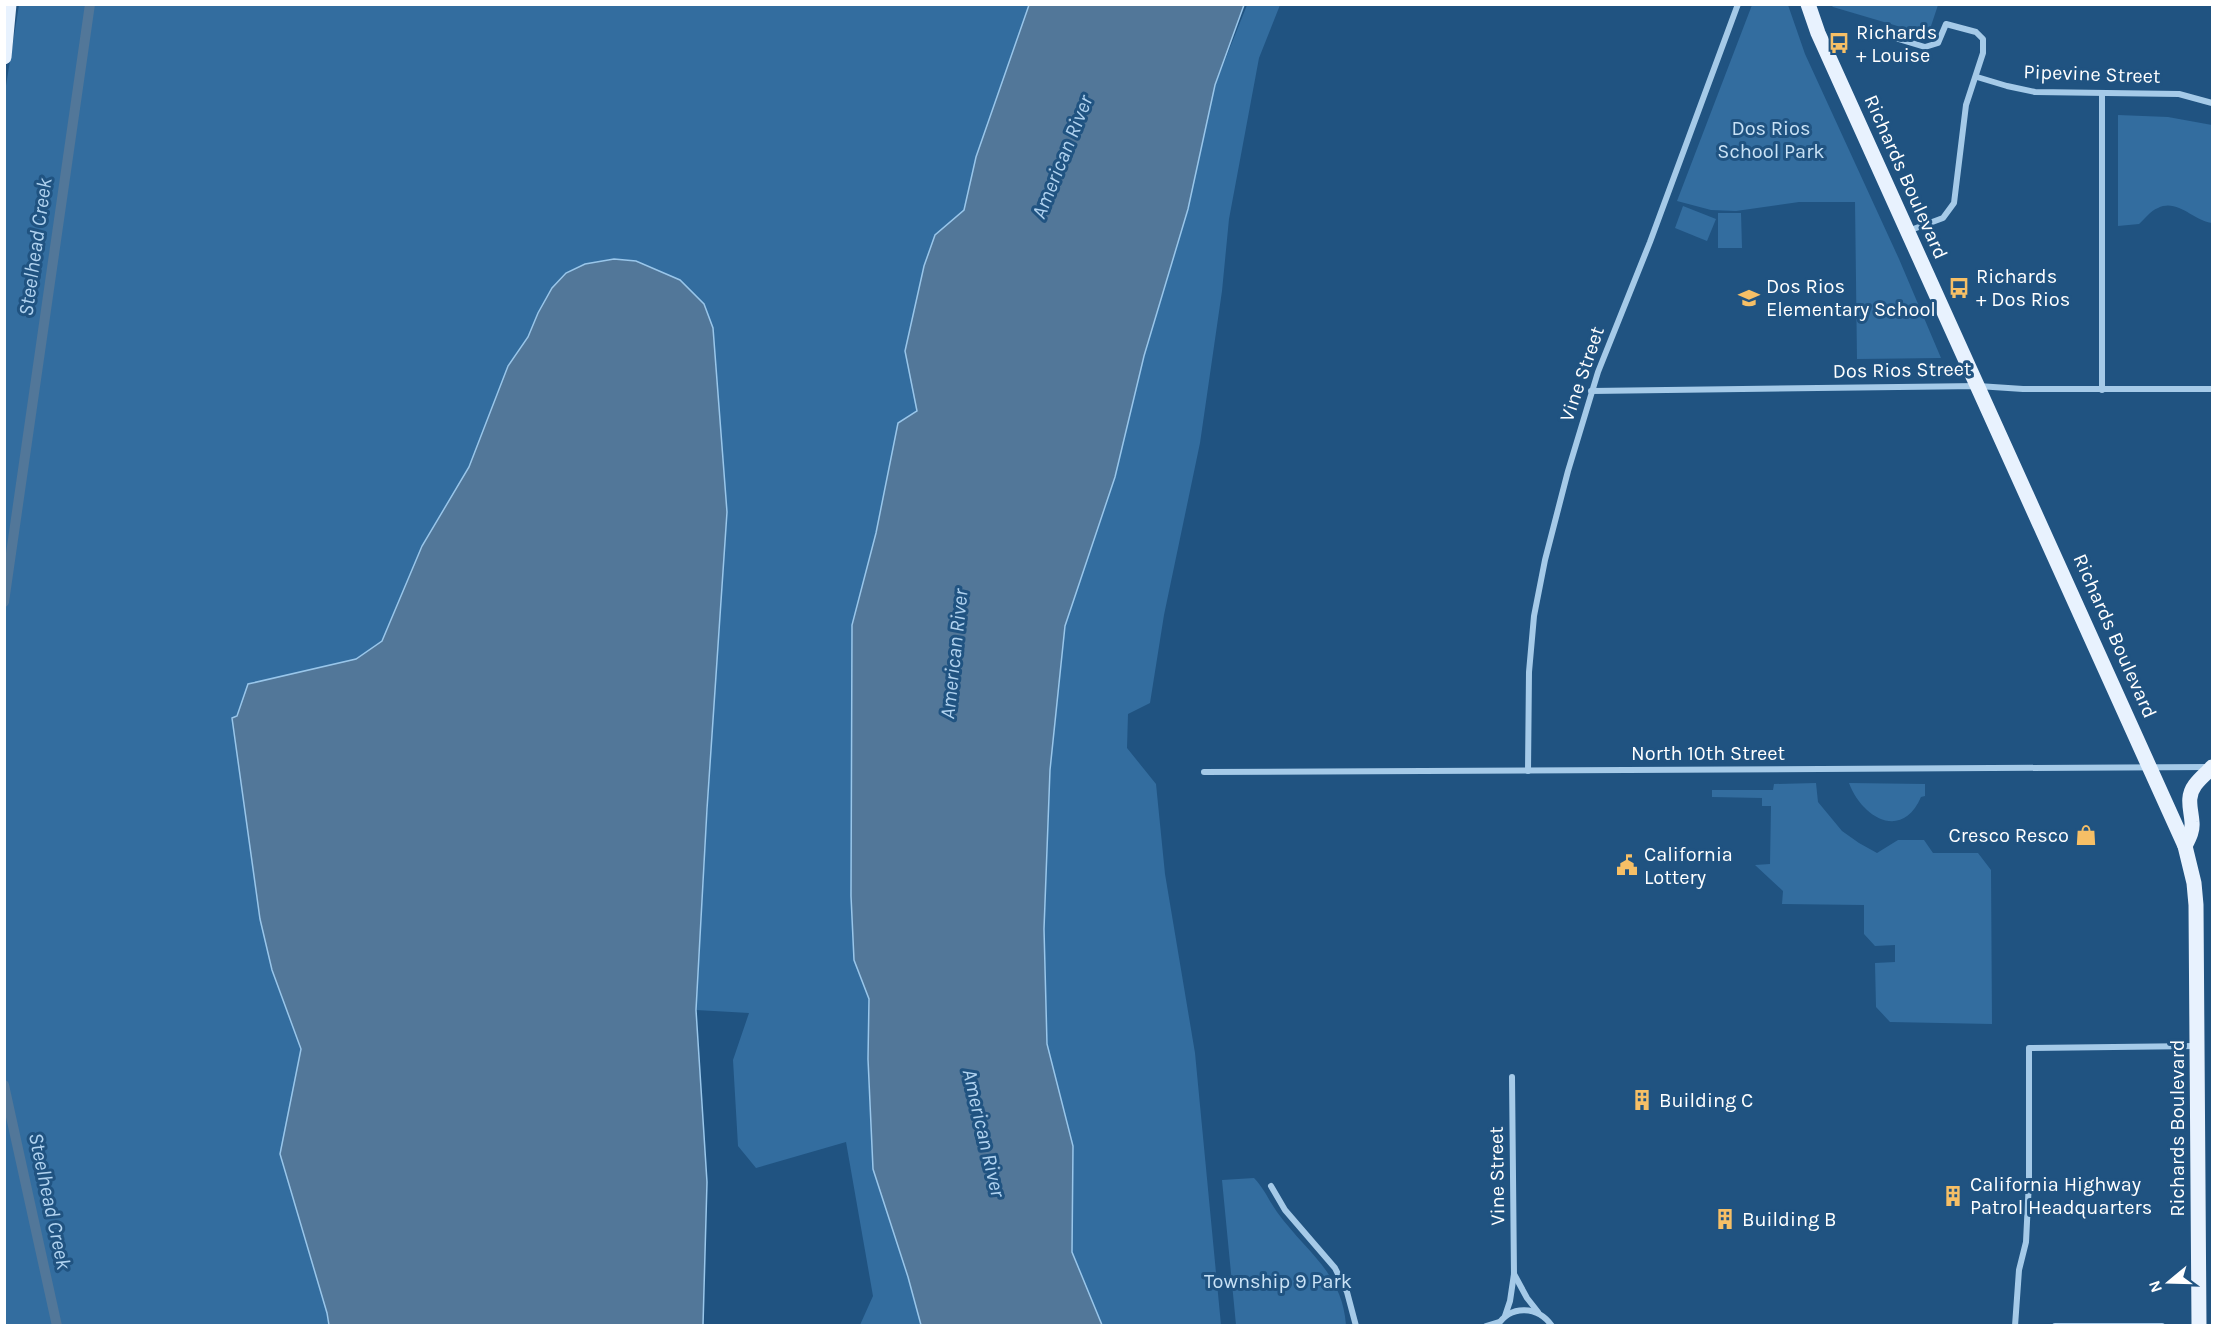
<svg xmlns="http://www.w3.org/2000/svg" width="2217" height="1330" viewBox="0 0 2217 1330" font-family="Karla,sans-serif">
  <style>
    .green { fill: #336d9f }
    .water { fill: #527799; stroke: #99c6ea; stroke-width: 1.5 }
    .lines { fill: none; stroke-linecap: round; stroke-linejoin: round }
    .canal { stroke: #527799; stroke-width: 10 }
    .street { stroke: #a5cae8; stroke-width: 6 }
    .primary { stroke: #e8f2fe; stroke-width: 15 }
    .labels { text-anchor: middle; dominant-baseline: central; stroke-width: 6; stroke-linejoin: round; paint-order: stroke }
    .poi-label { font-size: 20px; fill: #fff; stroke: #205381; text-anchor: start }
    .street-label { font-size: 20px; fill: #fff; stroke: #205381 }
    .park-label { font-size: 20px; fill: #c9e2f6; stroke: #205381 }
    .water-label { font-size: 21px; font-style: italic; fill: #b1d3f0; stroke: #205381 }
  </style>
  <rect width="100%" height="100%" fill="#205381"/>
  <g class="green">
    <polygon points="19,5 1029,5 976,157 964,210 935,235 905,351 917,411 898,423 876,533 852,625 851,896 854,960 869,999 868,1059 873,1169 908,1277 921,1325 860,1325 873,1296 846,1142 756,1168 738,1146 733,1060 749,1013 696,1010 717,639 715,365 713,328 680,280 636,261 613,259 585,264 566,273 552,288 538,313 528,337 508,366 469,467 422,546 382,641 356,659 232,718 260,919 272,970 301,1049 280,1154 327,1313 329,1325 5,1326 4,98"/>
    <polygon points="1247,5 1280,5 1259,58 1229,219 1222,291 1200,443 1164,615 1150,703 1128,714 1127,748 1156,784 1165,874 1195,1053 1221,1325 1102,1325 1072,1252 1073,1146 1047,1044 1044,929 1050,770 1065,626 1115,477 1144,356 1188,209 1215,85"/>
    <polygon points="1752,5 1788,5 1805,54 1899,259 1941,358 1857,359 1855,202 1799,202 1736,211 1711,210 1677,201"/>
    <polygon points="1831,5 1938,5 1928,35 1833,7"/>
    <path d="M2118,115l50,2 44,8v98c-18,-2 -35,-25 -54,-15 -8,3 -13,11 -19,16l-21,2z"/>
    <polygon points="1683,206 1716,219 1707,241 1675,228"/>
    <polygon points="1718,213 1741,213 1742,248 1718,248"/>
    <polygon points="1816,783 1818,802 1842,831 1859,843 1877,853 1898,840 1924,840 1933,853 1978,853 1991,870 1992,1024 1890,1022 1876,1007 1875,963 1895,962 1895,945 1875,946 1864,934 1864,905 1782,904 1783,891 1755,865 1770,864 1771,806 1762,806 1762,798 1712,797 1712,790 1773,790 1774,784"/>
    <path d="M1849,783l76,1v12l-4,1c-19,44 -59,21 -72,-14z"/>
    <path d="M1254,1178c10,10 15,23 23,34 29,40 65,60 69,113h-110l-14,-145z"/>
  </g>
  <g class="water">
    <polygon points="1029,5 1244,5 1215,85 1188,209 1144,356 1115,477 1065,626 1050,770 1044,929 1047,1044 1073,1146 1072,1252 1102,1325 921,1325 908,1277 873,1169 868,1059 869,999 854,960 851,896 852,625 876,533 898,423 917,411 905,351 924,266 935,235 964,210 976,157"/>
    <polygon points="614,259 636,261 680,280 704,304 713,328 727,512 707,809 696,1010 707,1182 703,1325 329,1325 327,1313 280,1154 301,1049 272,970 260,919 232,718 237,716 248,684 356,659 382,641 422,546 469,467 508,366 528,337 538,313 552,288 566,273 585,264"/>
  </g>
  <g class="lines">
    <g class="canal">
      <polyline points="4,602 90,4"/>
      <polyline points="4,1085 57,1326"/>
    </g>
    <g class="street">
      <polyline points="1865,29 1925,47 1938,43 1946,24 1976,32 1983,39 1983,53 1966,105 1954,203 1943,218 1908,231"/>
      <polyline points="1977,77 2007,86 2035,92 2179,94 2212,103"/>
      <polyline points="2102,94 2102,390"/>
      <polyline points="1591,391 1978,386 2023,389 2212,389"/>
      <polyline points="1528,771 1529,672 1534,616 1545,560 1568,471 1598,372 1650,242 1738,4"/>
      <polyline points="1204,772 2209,767"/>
      <polyline points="1271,1186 1285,1210 1335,1268 1347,1292 1356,1326"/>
      <polyline points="1514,1274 1527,1298 1538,1312"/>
      <polyline points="1505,1316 1510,1301 1514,1274 1512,1077"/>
      <polyline points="1486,1326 1499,1322"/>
      <path d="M1497,1326c14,-22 41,-20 55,0"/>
      <polyline points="2015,1326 2019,1270 2026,1242 2029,1181 2029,1048 2196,1046"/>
      <polyline points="2055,1326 2162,1326"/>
    </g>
    <g class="primary">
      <polyline points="1808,4 1818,33 2185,846 2194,883 2196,905 2199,1326"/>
      <polyline points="4,57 9,4"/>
      <path d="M2185,846c4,-8 8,-15 7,-24 -1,-13 -6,-25 3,-37 5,-7 12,-12 17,-18"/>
    </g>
  </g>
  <defs>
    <symbol id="bus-bare" viewBox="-9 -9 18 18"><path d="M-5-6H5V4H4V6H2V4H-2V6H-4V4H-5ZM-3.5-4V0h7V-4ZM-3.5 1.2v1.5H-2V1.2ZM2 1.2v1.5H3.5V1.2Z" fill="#f6bf66" stroke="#205381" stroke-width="2.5" paint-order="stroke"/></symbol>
    <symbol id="school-bare" viewBox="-9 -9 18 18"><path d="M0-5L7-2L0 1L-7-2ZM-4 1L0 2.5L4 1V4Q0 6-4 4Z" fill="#f6bf66" stroke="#205381" stroke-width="2.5" paint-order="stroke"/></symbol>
    <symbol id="shop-bare" viewBox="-9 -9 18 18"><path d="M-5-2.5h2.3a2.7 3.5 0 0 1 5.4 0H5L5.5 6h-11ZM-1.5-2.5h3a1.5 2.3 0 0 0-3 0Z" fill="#f6bf66" stroke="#205381" stroke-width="2.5" paint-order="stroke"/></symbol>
    <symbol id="civic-bare" viewBox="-9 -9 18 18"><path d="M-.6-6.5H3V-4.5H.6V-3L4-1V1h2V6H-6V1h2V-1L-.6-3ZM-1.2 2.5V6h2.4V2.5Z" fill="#f6bf66" stroke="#205381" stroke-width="2.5" paint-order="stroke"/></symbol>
    <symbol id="building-bare" viewBox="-9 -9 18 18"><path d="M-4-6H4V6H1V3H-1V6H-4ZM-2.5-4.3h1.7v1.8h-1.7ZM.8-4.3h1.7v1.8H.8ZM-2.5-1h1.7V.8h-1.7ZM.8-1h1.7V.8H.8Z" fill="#f6bf66" stroke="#205381" stroke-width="2.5" paint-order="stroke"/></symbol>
  </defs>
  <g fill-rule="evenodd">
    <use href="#bus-bare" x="1824" y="28" width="30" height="30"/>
    <use href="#bus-bare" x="1944" y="273" width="30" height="30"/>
    <use href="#school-bare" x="1734" y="283" width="30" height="30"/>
    <use href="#shop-bare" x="2071" y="820" width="30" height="30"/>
    <use href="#civic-bare" x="1612" y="850" width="30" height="30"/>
    <use href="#building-bare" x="1627" y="1085" width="30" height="30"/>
    <use href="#building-bare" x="1938" y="1181" width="30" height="30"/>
    <use href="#building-bare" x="1710" y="1204" width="30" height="30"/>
  </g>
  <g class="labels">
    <g class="poi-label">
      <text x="1856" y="32">Richards<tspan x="1856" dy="23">+ Louise</tspan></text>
      <text x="1976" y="276">Richards<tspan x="1976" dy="23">+ Dos Rios</tspan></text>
      <text x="1766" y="286">Dos Rios<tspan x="1766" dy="23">Elementary School</tspan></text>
      <text x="2069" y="835" text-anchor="end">Cresco Resco</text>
      <text x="1644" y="854">California<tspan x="1644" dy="23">Lottery</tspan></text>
      <text x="1659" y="1100">Building C</text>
      <text x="1970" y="1184">California Highway<tspan x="1970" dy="23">Patrol Headquarters</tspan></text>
      <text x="1742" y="1219">Building B</text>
    </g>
    <g class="street-label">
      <text transform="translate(2092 74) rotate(2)">Pipevine Street</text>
      <text transform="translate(1906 177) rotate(66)">Richards Boulevard</text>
      <text transform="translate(1902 370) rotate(-1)">Dos Rios Street</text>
      <text transform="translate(1582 374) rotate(-71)">Vine Street</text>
      <text transform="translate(2115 636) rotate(66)">Richards Boulevard</text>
      <text x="1708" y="753">North 10th Street</text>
      <text transform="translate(2177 1128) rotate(-90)">Richards Boulevard</text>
      <text transform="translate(1497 1176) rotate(-91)">Vine Street</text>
    </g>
    <g class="park-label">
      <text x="1771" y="128">Dos Rios<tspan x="1771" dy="23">School Park</tspan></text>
      <text x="1278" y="1281">Township 9 Park</text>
    </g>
    <g class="water-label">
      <text transform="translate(1062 157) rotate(-68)">American River</text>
      <text transform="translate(35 247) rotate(-82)">Steelhead Creek</text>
      <text transform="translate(954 654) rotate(-84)">American River</text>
      <text transform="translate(984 1133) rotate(77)">American River</text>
      <text transform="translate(50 1201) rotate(78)">Steelhead Creek</text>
    </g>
  </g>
  <rect width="2217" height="1330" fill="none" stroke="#ffffff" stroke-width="12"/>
  <g transform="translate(2169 1282) rotate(251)" stroke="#205381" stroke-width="4.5" paint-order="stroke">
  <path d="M0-4.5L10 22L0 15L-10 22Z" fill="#ffffff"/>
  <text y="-9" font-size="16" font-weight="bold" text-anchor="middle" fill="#ffffff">N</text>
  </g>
</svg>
